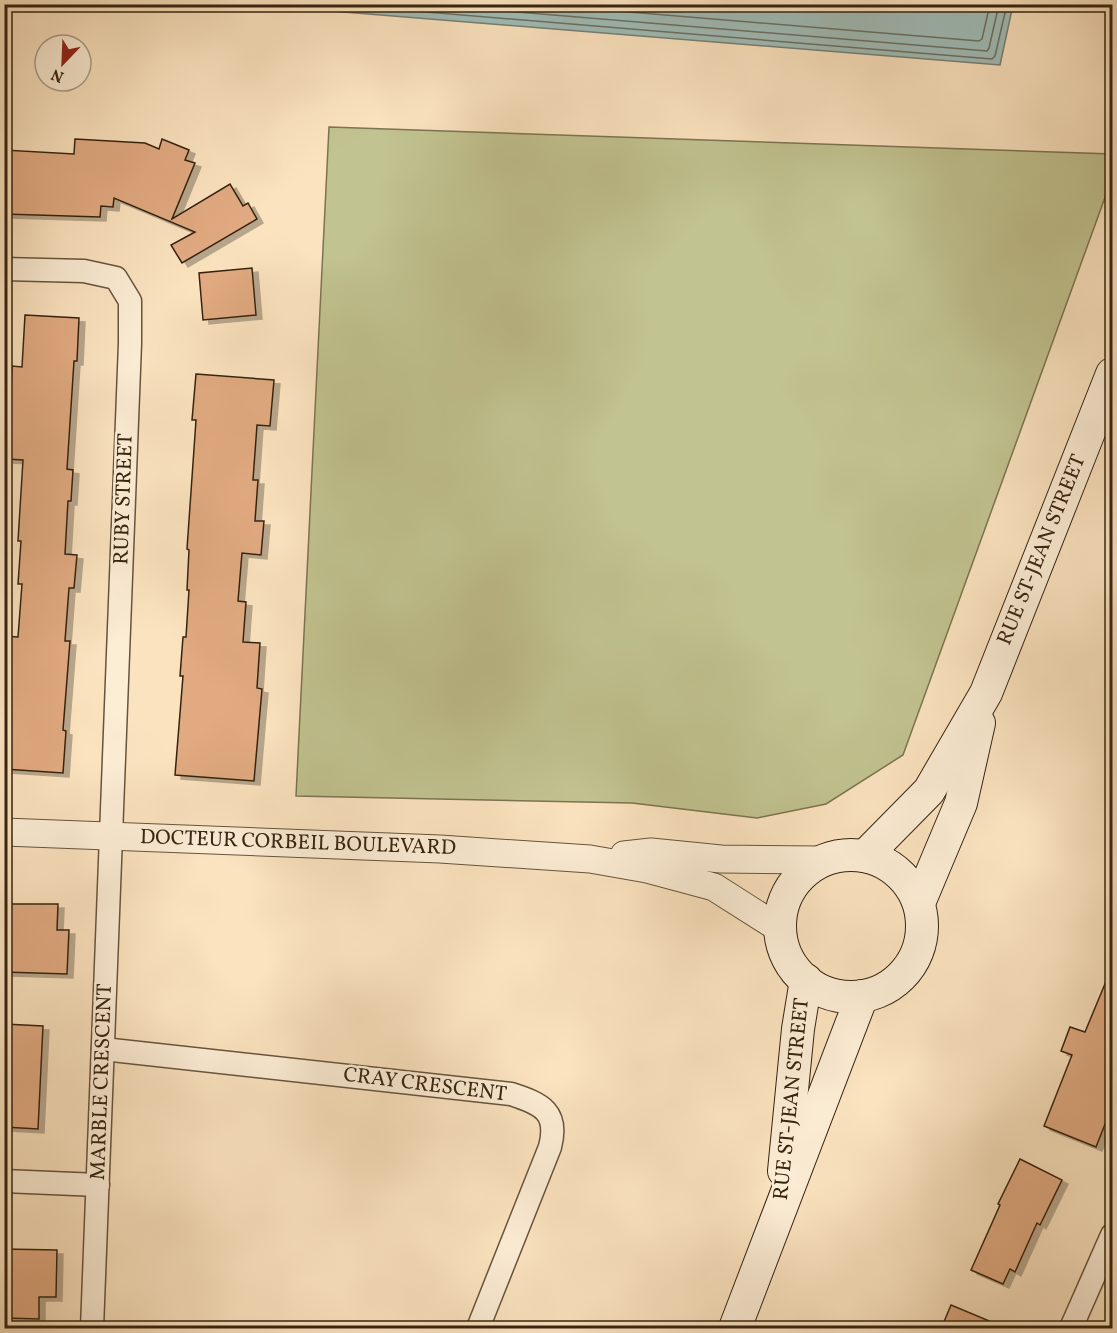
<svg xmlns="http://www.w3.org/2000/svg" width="1117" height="1333" viewBox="0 0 1117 1333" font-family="Vollkorn,serif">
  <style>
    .green { fill: #c1c390; stroke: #7c7450; stroke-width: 1.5 }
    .water { fill: #a0bdb8; stroke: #768075; stroke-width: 1.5 }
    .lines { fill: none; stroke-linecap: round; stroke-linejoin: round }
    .shore { stroke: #6b7064; stroke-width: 1.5 }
    .building { fill: #e1aa81; stroke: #362411; stroke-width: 1.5; filter: url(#shadow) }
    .minor-casing { stroke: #67543c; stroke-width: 25 }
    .tertiary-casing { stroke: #67543c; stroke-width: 29 }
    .secondary-casing { stroke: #362411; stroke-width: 34 }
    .minor { stroke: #fcedd5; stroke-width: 22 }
    .tertiary { stroke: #fcedd5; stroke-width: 27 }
    .secondary { stroke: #fcedd5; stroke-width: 32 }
    .labels { text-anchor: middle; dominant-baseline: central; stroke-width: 5; stroke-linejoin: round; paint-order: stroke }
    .street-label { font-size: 21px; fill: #362411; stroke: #fcedd5 }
  </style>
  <defs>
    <filter id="shadow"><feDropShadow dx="6" dy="4" stdDeviation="0" flood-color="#0004"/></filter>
  </defs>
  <rect width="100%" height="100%" fill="#fbe3bf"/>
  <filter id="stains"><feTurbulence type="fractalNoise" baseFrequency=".00333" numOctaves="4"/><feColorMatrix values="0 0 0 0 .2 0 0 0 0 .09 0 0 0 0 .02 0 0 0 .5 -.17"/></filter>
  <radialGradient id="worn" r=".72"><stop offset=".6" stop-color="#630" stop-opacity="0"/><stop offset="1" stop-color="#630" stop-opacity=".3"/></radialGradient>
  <polygon class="green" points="329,127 1112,154 1112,178 903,755 826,804 757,818 632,803 296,796"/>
  <polygon class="water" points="257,5 1013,5 1000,65"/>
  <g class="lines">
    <g class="shore">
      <polyline points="330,4 992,59 995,56 1007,4"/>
      <polyline points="422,4 987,51 989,48 999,4"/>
      <polyline points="533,4 979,41 982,39 990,4"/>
    </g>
  </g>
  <g class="building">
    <polygon points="75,139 145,143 159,149 162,139 189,150 185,160 195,163 172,219 230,184 243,206 248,203 257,219 182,263 171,245 195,232 114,198 113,207 101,206 100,217 4,214 4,150 74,154"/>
    <polygon points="252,268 256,315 203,320 199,273"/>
    <polygon points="25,315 79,318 77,361 74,361 67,469 73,470 71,501 68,501 65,554 77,555 74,588 69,588 65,641 70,641 63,730 66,731 63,773 4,769 4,636 18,637 22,584 18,584 21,541 18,541 23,460 7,459 12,366 22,367"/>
    <polygon points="196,374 274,380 270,426 257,425 253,480 258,480 255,521 264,521 261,555 242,553 238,601 246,602 243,642 260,643 257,688 262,689 254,781 175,775 183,676 180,676 183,637 186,637 189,590 187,590 189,550 187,549 196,420 192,420"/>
    <polygon points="4,904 58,904 57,930 69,930 67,974 4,972"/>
    <polygon points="1112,967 1113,1104 1096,1147 1044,1126 1072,1055 1061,1051 1070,1027 1085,1032"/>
    <polygon points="4,1024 43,1026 38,1129 4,1127"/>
    <polygon points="1020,1159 1062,1180 1040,1225 1037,1223 1015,1272 1010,1269 1003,1284 971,1270 1000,1205 998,1204"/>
    <polygon points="4,1249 57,1250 56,1297 39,1297 39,1319 7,1318 7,1297 4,1297"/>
    <polygon points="951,1305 1006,1328 1006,1329 941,1329"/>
  </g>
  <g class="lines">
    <defs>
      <g id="minor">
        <polyline points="4,269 84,271 116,278 130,301 130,343 92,1328"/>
        <path d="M103,1049l408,45c31,10 48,18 39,53l-72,181"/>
        <polyline points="4,1181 98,1185"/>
        <polyline points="1071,1328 1112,1235"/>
      </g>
      <g id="tertiary">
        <polyline points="4,832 440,849 590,859 647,869 714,887 780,929"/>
        <polyline points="624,855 651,852 721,859 823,860"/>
      </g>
      <g id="secondary">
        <circle cx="851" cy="926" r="71"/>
        <polyline points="865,856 929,791 986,693 1112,374"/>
        <polyline points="919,903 961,803 979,723"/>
        <polyline points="784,1171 798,1029 806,980"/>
        <polyline points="735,1328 862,996"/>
      </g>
    </defs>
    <use href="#minor" class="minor-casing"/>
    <use href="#tertiary" class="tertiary-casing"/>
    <use href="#secondary" class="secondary-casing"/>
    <use href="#minor" class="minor"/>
    <use href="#tertiary" class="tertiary"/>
    <use href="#secondary" class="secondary"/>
  </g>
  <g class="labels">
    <g class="street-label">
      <text transform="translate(124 499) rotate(-88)">RUBY STREET</text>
      <text transform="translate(1042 550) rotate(-68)">RUE ST-JEAN STREET</text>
      <text transform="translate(298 843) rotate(2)">DOCTEUR CORBEIL BOULEVARD</text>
      <text transform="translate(102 1082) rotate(-88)">MARBLE CRESCENT</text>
      <text transform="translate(425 1085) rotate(7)">CRAY CRESCENT</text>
      <text transform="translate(792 1099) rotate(-84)">RUE ST-JEAN STREET</text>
    </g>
  </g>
  <rect width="1117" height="1333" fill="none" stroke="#fbe3bf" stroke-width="24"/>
  <rect x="6" y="6" width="1105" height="1321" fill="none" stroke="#362411" stroke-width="3"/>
  <rect x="12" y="12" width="1093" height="1309" fill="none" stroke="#362411" stroke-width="1.5"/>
  <g transform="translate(63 63) rotate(203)"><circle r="28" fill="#fcedd5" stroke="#ad9d87" stroke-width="1.5"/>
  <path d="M0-4.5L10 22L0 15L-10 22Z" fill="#8f2418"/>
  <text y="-9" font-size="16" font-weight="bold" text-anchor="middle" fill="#362411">N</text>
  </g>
  <rect width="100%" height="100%" filter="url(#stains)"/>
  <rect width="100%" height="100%" fill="url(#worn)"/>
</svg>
